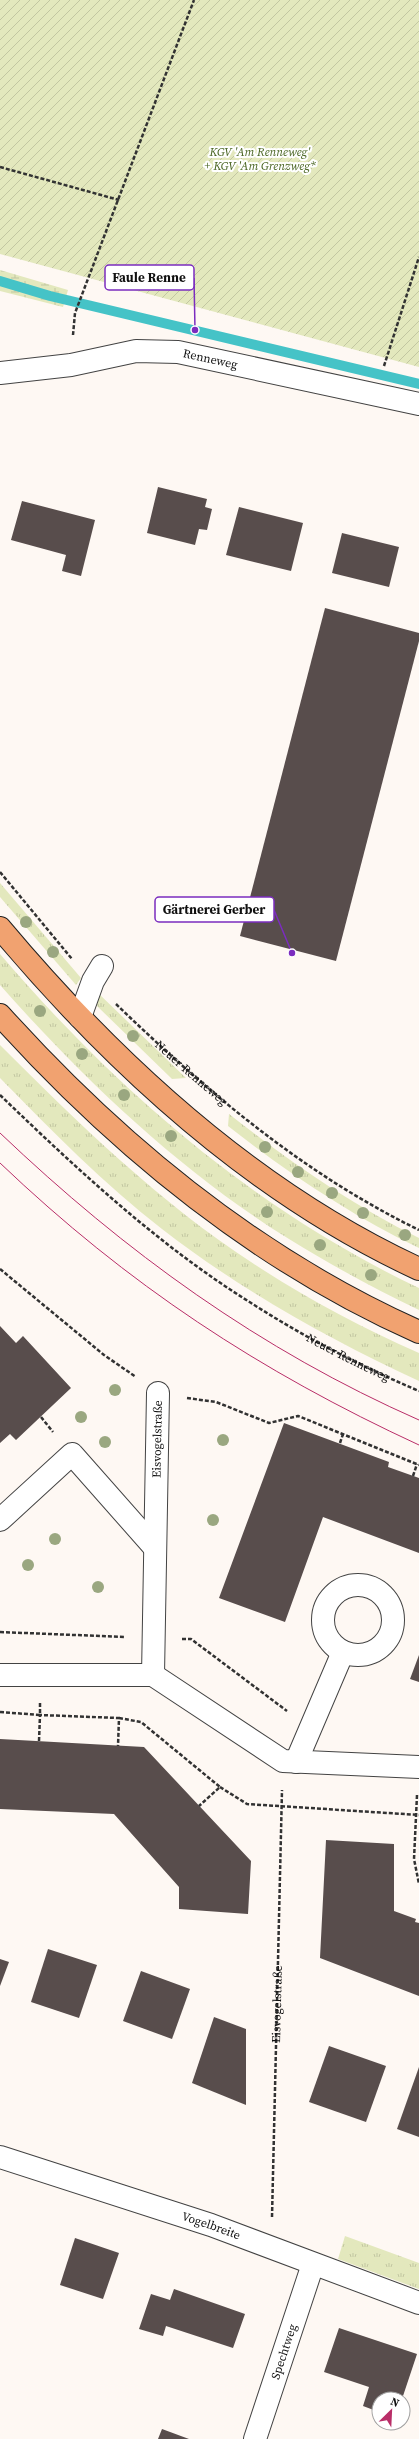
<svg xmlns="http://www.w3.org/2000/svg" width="419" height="2439" viewBox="0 0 419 2439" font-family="'Source Serif 4',serif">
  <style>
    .grass { fill: url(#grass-tufts) }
    .wetland { fill: url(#wetland-marsh) }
    .garden { fill: url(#garden-furrows) }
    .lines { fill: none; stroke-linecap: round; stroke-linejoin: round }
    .stream { stroke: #45c3c7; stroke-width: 10 }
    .building { fill: #584d4c }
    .minor-casing { stroke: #434343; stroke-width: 24 }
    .major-casing { stroke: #212121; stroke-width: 24 }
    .path { stroke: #323232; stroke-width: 2.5; stroke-dasharray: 4 2; stroke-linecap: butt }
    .minor { stroke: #fff; stroke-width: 22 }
    .major { stroke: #f1a270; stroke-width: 22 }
    .tram { stroke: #b92e68; stroke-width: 1 }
    .tree { fill: #9aa780 }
    .labels { text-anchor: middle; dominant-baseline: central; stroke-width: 4; stroke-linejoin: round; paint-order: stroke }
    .park-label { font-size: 12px; font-style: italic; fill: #496522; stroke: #fff }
    .street-label { font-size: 12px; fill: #101010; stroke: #fff }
    .leader { fill: none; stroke: #7b2cbf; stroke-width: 1.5 }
    .callout-dot { fill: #7b2cbf; stroke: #fff; stroke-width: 1.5 }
    .callout { fill: #fff; stroke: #7b2cbf; stroke-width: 1.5 }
    .callout-label { font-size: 13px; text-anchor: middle; font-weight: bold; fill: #101010 }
  </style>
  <defs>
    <pattern id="grass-tufts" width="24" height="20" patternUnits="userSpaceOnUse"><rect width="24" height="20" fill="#e3e8bd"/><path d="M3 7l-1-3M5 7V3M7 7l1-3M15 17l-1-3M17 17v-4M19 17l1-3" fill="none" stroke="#c2c6a1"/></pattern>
    <pattern id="wetland-marsh" width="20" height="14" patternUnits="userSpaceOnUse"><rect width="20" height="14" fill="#e3e8bd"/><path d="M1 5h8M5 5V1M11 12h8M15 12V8" fill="none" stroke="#c2c6a1"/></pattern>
    <pattern id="garden-furrows" width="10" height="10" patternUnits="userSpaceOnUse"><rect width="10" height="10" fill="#e3e8bd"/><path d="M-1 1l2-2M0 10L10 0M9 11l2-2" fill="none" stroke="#c2c6a1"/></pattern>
  </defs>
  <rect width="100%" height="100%" fill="#fef8f3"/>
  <g class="grass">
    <polygon points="0,883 81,978 76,985 0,897"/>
    <path d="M0,954c117,137 256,257 419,334v22c-44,-21 -88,-45 -130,-71 -108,-67 -205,-159 -289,-254z"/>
    <polygon points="97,992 186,1078 172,1079 96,1005"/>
    <path d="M0,1045c79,79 160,158 254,219 52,34 108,64 165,89v28c-91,-42 -178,-91 -257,-152 -58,-45 -111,-99 -162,-151z"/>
    <path d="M229,1114c60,47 121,90 190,124v10c-68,-33 -131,-75 -191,-122z"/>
    <polygon points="345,2236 419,2263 419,2289 338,2259"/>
  </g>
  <polygon class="wetland" points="0,270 68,290 63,307 0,291"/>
  <polygon class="garden" points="0,0 419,0 419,367 0,254"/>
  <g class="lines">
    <polyline class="stream" points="0,281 50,296 419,384"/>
  </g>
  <g class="building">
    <polygon points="158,487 207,499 205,507 212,509 207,530 199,529 195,545 147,533"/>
    <polygon points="22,501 95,520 81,576 62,571 66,555 11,540"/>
    <polygon points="239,507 303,523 291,571 226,555"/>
    <polygon points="342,533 399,547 389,587 332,573"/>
    <polygon points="325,608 419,633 419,641 336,961 240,936"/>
    <polygon points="0,1326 16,1343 23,1336 71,1388 16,1440 10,1434 0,1443"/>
    <polygon points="284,1423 389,1462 388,1467 419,1478 419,1553 323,1517 285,1622 219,1598"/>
    <polygon points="419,1655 419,1682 410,1679"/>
    <polygon points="0,1739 144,1747 251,1861 248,1914 179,1909 179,1887 114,1814 0,1809"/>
    <polygon points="326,1840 394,1844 394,1911 416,1919 415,1922 419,1923 419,1996 320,1958"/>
    <polygon points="48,1949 97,1965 79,2018 31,2002"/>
    <polygon points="0,1959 9,1962 0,1986"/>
    <polygon points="141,1971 190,1989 172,2039 123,2021"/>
    <polygon points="214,2017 246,2029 246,2105 192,2083"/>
    <polygon points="329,2046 386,2066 366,2122 309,2102"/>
    <polygon points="419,2067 419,2137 397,2129"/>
    <polygon points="75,2238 119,2253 103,2299 60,2285"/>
    <polygon points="174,2289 245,2314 233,2348 166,2326 163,2336 139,2329 151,2294 170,2300"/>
    <polygon points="339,2328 417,2354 402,2399 379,2399 379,2412 363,2406 369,2387 324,2372"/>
    <polygon points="162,2429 189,2439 158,2439"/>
  </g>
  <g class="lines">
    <defs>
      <g id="minor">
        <path id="s4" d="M0,373l71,-8 65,-14 42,1 241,52"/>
        <polyline points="80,1017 93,981 102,966"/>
        <polyline points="0,1520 72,1454 155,1548"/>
        <circle cx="358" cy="1620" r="35"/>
        <polyline points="0,1675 153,1675 283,1761 419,1767"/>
        <path id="s5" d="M153,1675l5,-282"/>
        <polyline points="296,1762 343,1652"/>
        <path id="s6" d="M0,2157l211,68 208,78"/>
        <path id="s7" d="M255,2439l58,-175"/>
      </g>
      <g id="major">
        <path d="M0,928c115,137 254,265 419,341"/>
        <path d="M0,1015c118,131 257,245 419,317"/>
      </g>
    </defs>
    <use href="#minor" class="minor-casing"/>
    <use href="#major" class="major-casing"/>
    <g class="path">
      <polyline points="0,167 119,200"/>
      <polyline points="73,335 75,313 194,0"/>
      <polyline points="384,366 419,257"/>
      <polyline points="0,872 72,959"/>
      <path id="s1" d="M116,1004c91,88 188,170 303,226"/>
      <path id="s2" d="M0,1095c77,74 157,149 248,206 54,35 112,65 171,90"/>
      <polyline points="0,1269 104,1355 136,1377"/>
      <polyline points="187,1398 216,1402 269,1423 298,1416 419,1465"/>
      <polyline points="41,1417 53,1432"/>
      <polyline points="340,1443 343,1434"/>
      <polyline points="413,1476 417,1464"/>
      <polyline points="0,1632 125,1637"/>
      <polyline points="182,1639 191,1639 287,1711"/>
      <polyline points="0,1712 40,1715 40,1703"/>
      <polyline points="119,1718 141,1722 220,1787 199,1806"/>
      <polyline points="39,1741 40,1715 119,1718 118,1746"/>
      <polyline points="220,1787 247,1804 419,1815"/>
      <polyline points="417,1795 414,1859 419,1884"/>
      <path id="s3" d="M272,2217l10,-427"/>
    </g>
    <use href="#minor" class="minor"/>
    <use href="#major" class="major"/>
    <g class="tram">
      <path d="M0,1133c125,119 260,217 419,287"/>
      <path d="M0,1163c128,122 259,208 419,282"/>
    </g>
  </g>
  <g class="tree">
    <circle cx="26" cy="922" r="6"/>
    <circle cx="53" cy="952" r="6"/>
    <circle cx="40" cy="1011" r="6"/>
    <circle cx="133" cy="1036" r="6"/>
    <circle cx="82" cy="1054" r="6"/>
    <circle cx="124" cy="1095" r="6"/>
    <circle cx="171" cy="1136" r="6"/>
    <circle cx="265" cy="1147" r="6"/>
    <circle cx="298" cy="1172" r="6"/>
    <circle cx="332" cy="1193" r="6"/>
    <circle cx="267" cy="1212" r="6"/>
    <circle cx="363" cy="1213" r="6"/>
    <circle cx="405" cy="1235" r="6"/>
    <circle cx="320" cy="1245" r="6"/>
    <circle cx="371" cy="1275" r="6"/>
    <circle cx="115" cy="1390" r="6"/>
    <circle cx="81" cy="1417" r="6"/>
    <circle cx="223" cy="1440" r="6"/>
    <circle cx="105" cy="1442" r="6"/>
    <circle cx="213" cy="1520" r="6"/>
    <circle cx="55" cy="1539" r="6"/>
    <circle cx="28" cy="1565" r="6"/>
    <circle cx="98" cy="1587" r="6"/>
  </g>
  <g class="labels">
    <g class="park-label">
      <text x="260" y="152">KGV 'Am Renneweg'<tspan x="260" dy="14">+ KGV 'Am Grenzweg*</tspan></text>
    </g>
    <g class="street-label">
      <text stroke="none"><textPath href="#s4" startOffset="213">Renneweg</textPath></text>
      <text stroke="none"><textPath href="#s1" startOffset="102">Neuer Renneweg</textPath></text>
      <text stroke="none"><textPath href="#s2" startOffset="438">Neuer Renneweg</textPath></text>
      <text stroke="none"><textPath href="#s5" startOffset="236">Eisvogelstraße</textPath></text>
      <text stroke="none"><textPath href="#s3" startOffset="213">Eisvogelstraße</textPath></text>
      <text stroke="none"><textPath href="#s6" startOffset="222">Vogelbreite</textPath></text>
      <text stroke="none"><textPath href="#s7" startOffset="92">Spechtweg</textPath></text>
    </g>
  </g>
  <path class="leader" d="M195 330L194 278M292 953L274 910"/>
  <g class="callout-dot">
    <circle cx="195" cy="330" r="4"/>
    <circle cx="292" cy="953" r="4"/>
  </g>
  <g class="callout">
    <rect x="105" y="265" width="89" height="25" rx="4"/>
    <rect x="155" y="897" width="119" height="25" rx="4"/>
  </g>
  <g class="callout-label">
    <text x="149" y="282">Faule Renne</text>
    <text x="214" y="914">Gärtnerei Gerber</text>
  </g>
  <g transform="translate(391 2411) rotate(24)"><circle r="19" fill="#ffffff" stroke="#9f9f9f"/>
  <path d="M0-3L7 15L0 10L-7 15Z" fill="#b92e68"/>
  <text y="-6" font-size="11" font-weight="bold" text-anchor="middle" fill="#101010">N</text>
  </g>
</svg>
